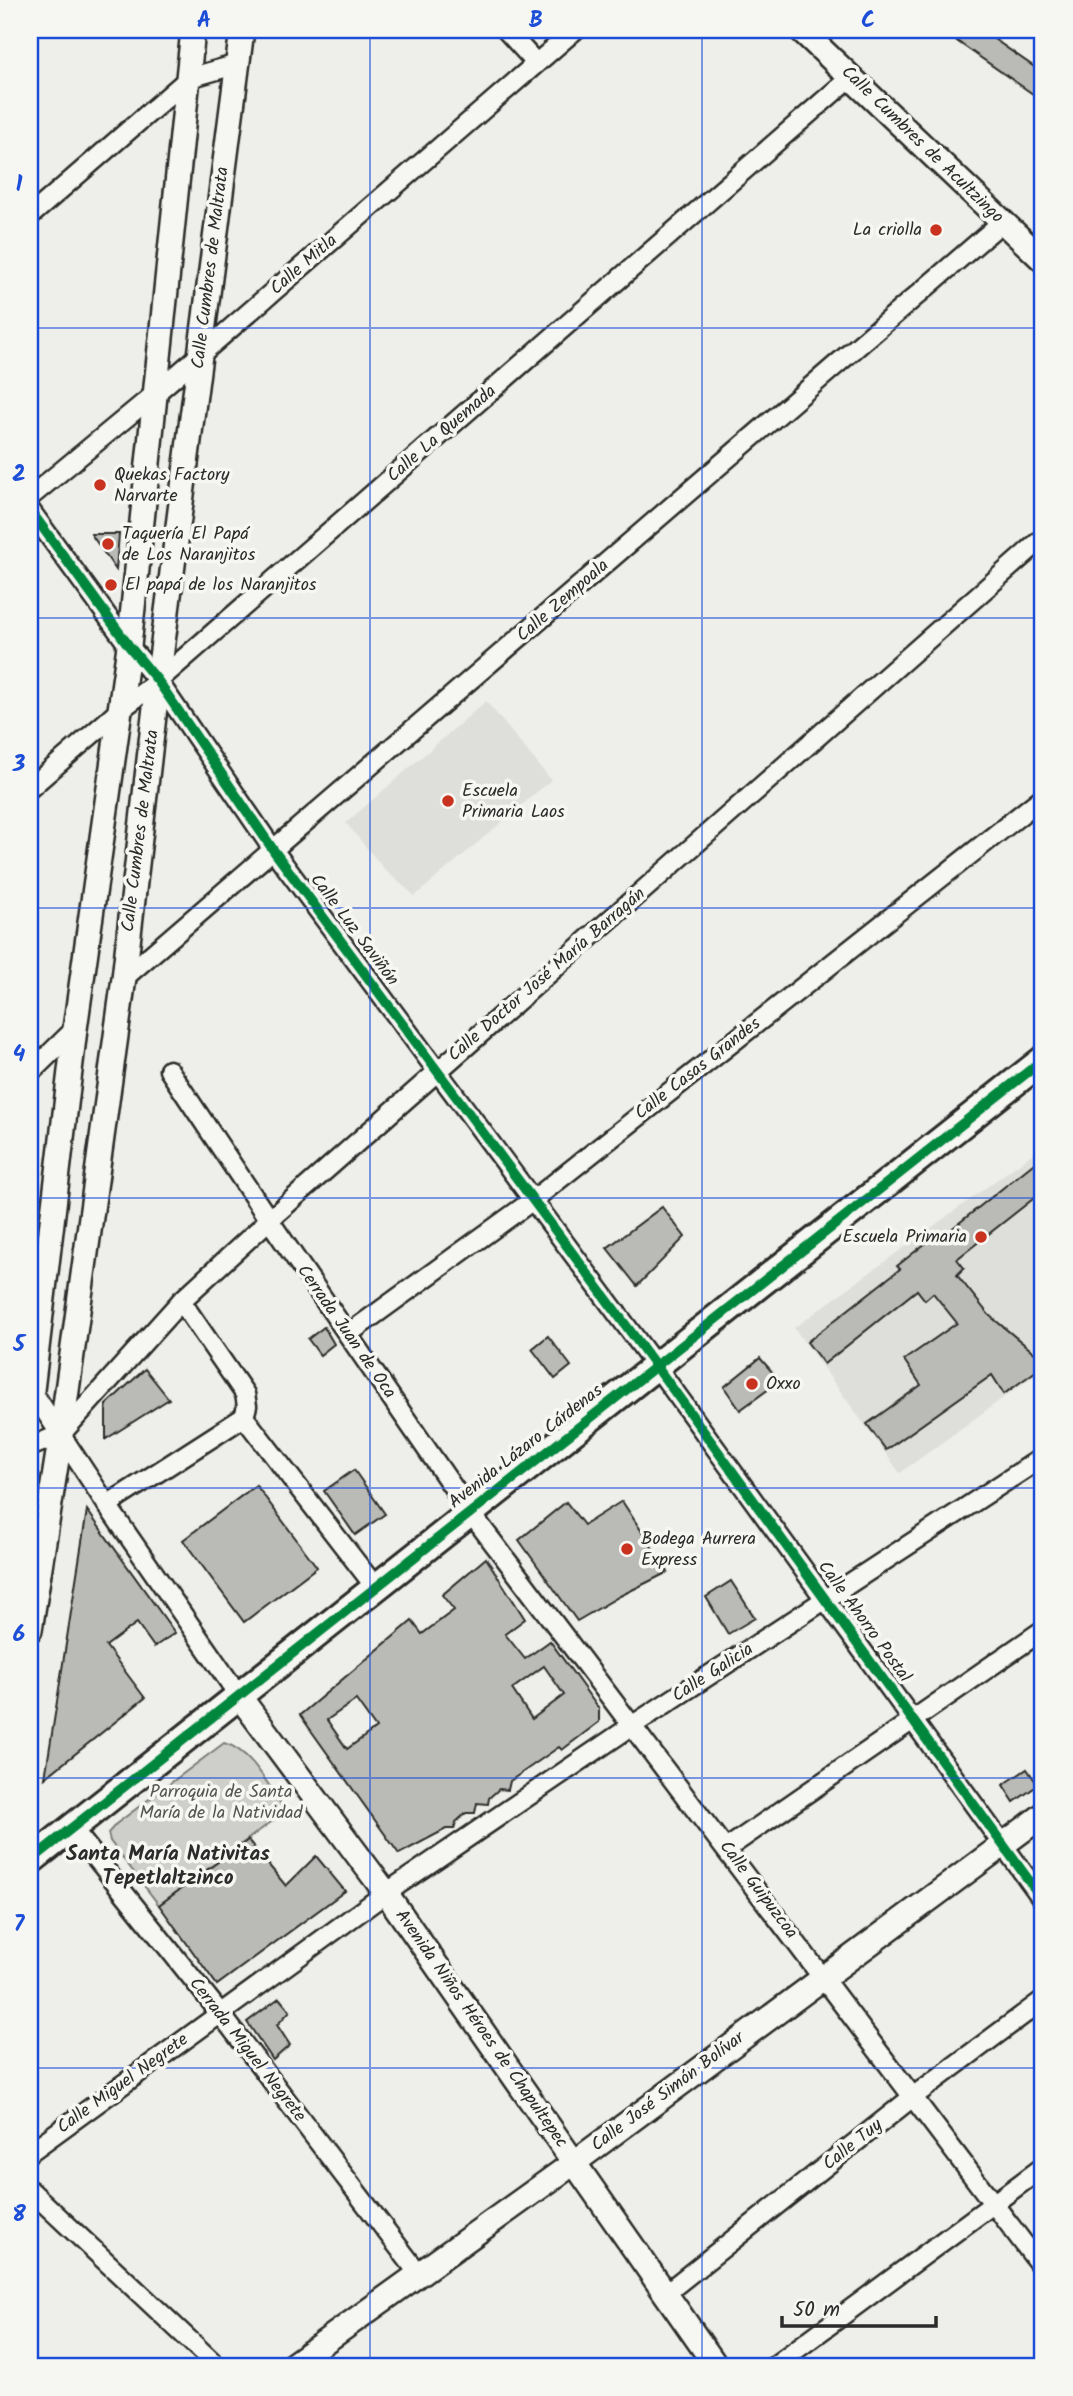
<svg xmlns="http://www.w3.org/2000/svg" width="1073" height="2396" viewBox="0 0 1073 2396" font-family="Kalam,sans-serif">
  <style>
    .built { fill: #dededb }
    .green { fill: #cececa; stroke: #7c7c7a; stroke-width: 2 }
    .building { fill: #babab7; stroke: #2b2b2b; stroke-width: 2; fill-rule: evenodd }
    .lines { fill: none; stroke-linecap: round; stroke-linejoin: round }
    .street-casing { stroke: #2b2b2b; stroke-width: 23 }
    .secondary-casing { stroke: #2b2b2b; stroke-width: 28 }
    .primary-casing { stroke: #2b2b2b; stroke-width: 32 }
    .street { stroke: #f6f6f2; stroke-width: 18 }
    .secondary { stroke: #f6f6f2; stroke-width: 23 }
    .primary { stroke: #f6f6f2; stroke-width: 26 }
    .cycleway-casing { stroke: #f6f6f2; stroke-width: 15 }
    .cycleway { stroke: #00873e; stroke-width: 10 }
    .grid { fill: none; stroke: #1d4ed8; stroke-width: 2; stroke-opacity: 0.55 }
    .poi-dot { fill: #c8321e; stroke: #f6f6f2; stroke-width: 2.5 }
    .labels { text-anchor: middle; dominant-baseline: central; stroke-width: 7; stroke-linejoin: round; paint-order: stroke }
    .street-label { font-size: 18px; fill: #2b2b2b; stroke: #f6f6f2 }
    .poi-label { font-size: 18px; fill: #2b2b2b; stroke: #f6f6f2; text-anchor: start }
    .park-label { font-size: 18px; fill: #545453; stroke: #f6f6f2 }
    .quarter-label { font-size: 21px; font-weight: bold; fill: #2b2b2b; stroke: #f6f6f2 }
    .neatline { fill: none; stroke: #1d4ed8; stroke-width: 2.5 }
    .grid-label { font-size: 23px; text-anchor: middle; font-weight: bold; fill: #1d4ed8 }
  </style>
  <rect width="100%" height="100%" fill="#eeeeea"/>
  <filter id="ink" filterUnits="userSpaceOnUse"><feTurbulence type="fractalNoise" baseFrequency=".0143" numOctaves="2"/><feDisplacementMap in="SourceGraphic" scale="14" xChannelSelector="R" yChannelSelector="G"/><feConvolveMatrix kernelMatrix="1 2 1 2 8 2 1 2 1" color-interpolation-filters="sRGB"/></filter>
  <g filter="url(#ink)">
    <g class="built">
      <polygon points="486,701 551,780 415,896 386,871 346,823"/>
      <polygon points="1043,1146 1043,1369 900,1473 794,1328"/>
    </g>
    <path class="green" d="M224,1743c29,8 45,45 62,68l-127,94 -49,-64 -2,-8 8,-9z"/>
    <g class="building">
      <polygon points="941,30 981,30 1043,73 1043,101"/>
      <polygon points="91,534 119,534 116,570"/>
      <polygon points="1043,1156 1043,1191 957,1259 964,1268 957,1275 989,1315 1043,1360 1043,1366 1004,1394 992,1375 886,1450 867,1424 921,1385 904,1360 957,1323 933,1293 925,1300 917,1290 824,1364 807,1342 900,1269 897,1266 936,1235 939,1239"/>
      <polygon points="662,1207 685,1237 637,1286 607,1248"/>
      <polygon points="324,1327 334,1344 320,1355 308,1339"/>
      <polygon points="548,1336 571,1366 555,1379 532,1349"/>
      <polygon points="760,1358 780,1381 740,1410 724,1387"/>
      <polygon points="145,1369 169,1399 106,1439 106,1405"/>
      <polygon points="354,1470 385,1514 355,1535 324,1491"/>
      <polygon points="256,1485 317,1567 244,1622 183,1540"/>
      <polygon points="622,1501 668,1572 620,1596 577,1621 519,1540 566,1502 584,1525"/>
      <polygon points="87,1510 175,1633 154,1647 137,1623 106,1646 145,1698 45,1778"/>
      <path d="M486,1558l39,61 -20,15 20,25 25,-18 49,68v13l-37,28 -3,-3 -49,34 -2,9 -9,-1 -10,9 -1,6 -11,-1 -2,10h-9l-10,9 -2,7h-8l-47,25 -99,-139 112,-94 10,13 32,-24 -12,-15zM544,1666l20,29 -32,24 -20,-30zM356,1700l20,28 -29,21 -20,-29z"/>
      <polygon points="731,1581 755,1618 728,1634 706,1597"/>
      <polygon points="1027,1769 1038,1785 1014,1802 1003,1785"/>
      <polygon points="248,1840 286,1886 316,1856 345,1891 217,1985 159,1905"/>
      <polygon points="279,1998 290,2011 277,2025 290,2045 273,2060 247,2022"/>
    </g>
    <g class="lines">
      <defs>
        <g id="street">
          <polyline points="506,30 536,63"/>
          <polyline points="30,216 189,78 238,64"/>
          <polyline points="30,497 156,393 575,30"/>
          <polyline points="30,510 129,646 158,681 274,851 656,1366 1043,1900"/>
          <polyline points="30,788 120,710 158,681 851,77"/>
          <polyline points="124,978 1002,222"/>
          <polyline points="169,1070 269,1220 470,1512 1043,2269"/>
          <polyline points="30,1073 75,1029"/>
          <polyline points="181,1301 245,1394 247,1406 244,1417 376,1588"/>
          <polyline points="348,1334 533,1200 1043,797"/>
          <polyline points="30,1388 107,1505 239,1696"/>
          <polyline points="30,1447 61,1434 181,1301 269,1220 1043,538"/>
          <polyline points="107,1505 244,1417"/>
          <polyline points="72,1828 220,2013 419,2274"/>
          <polyline points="726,1849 1043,1630"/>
          <polyline points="30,2152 386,1893 633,1725 1043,1457"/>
          <polyline points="30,2190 217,2366"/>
          <polyline points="666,2293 914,2096 1043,2000"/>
          <polyline points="774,2366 1043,2167"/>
        </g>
        <g id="secondary">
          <polyline points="801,30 1043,260"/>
          <polyline points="30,1407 75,1029 129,646 193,30"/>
          <polyline points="30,1630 61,1434 124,978 158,681 242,30"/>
          <polyline points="239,1696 386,1893 716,2366"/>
          <polyline points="291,2366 575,2162 1043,1815"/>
        </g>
        <polyline id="primary" points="30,1861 1043,1060"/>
      </defs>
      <use href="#street" class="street-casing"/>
      <use href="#secondary" class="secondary-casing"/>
      <use href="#primary" class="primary-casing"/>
      <use href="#street" class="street"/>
      <use href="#secondary" class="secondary"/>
      <use href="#primary" class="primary"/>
      <defs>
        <g id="cycleway">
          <polyline points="30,510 129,646 158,681 274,851 656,1366 1043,1900"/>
          <polyline points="30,1861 1043,1060"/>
        </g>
      </defs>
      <use href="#cycleway" class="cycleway-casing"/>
      <use href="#cycleway" class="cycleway"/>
    </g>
  </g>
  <path class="grid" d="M370,30v2336M702,30v2336M30,328h1013M30,618h1013M30,908h1013M30,1198h1013M30,1488h1013M30,1778h1013M30,2068h1013"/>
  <g class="poi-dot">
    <circle cx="936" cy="230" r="7"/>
    <circle cx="100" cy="485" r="7"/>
    <circle cx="108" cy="544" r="7"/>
    <circle cx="111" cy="585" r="7"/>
    <circle cx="448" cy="801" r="7"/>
    <circle cx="981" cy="1237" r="7"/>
    <circle cx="752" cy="1384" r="7"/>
    <circle cx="627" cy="1549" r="7"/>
  </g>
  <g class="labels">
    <g class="street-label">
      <text transform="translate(922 145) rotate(44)">Calle Cumbres de Acultzingo</text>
      <text transform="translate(304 265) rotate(-41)">Calle Mitla</text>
      <text transform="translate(211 268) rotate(-83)">Calle Cumbres de Maltrata</text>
      <text transform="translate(442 434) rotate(-41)">Calle La Quemada</text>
      <text transform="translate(563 601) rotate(-41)">Calle Zempoala</text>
      <text transform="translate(141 831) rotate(-83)">Calle Cumbres de Maltrata</text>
      <text transform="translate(354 930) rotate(53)">Calle Luz Saviñón</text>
      <text transform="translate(547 975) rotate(-41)">Calle Doctor José María Barragán</text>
      <text transform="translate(698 1069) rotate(-38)">Calle Casas Grandes</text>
      <text transform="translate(346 1332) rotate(55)">Cerrada Juan de Oca</text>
      <text transform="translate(526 1447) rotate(-38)">Avenida Lázaro Cárdenas</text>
      <text transform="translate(864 1622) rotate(54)">Calle Ahorro Postal</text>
      <text transform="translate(713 1673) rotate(-33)">Calle Galicia</text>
      <text transform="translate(758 1890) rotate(53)">Calle Guipuzcoa</text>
      <text transform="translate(481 2029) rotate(55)">Avenida Niños Héroes de Chapultepec</text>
      <text transform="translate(247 2050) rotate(52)">Cerrada Miguel Negrete</text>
      <text transform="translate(123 2084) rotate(-36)">Calle Miguel Negrete</text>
      <text transform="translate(668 2092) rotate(-37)">Calle José Simón Bolívar</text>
      <text transform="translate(853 2145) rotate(-39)">Calle Tuy</text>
    </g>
    <g class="poi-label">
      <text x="922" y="230" text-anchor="end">La criolla</text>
      <text x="114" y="475">Quekas Factory<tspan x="114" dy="21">Narvarte</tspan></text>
      <text x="122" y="534">Taquería El Papá<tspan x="122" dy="21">de Los Naranjitos</tspan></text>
      <text x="125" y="585">El papá de los Naranjitos</text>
      <text x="462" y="791">Escuela<tspan x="462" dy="21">Primaria Laos</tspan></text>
      <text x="967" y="1237" text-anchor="end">Escuela Primaria</text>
      <text x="766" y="1384">Oxxo</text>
      <text x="641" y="1539">Bodega Aurrera<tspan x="641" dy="21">Express</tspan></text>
    </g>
    <g class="park-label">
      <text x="221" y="1792">Parroquia de Santa<tspan x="221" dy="21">María de la Natividad</tspan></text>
    </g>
    <g class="quarter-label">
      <text x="168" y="1854">Santa María Nativitas<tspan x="168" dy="24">Tepetlaltzinco</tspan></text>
    </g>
  </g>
  <rect width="1073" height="2396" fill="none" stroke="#f6f6f2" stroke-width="77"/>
  <path d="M782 2316v10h154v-10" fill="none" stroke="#2b2b2b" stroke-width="3.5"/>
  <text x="793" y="2316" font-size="21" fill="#2b2b2b" stroke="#f6f6f2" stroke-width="5" paint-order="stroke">50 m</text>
  <rect x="38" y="38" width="996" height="2320" class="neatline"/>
  <g class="grid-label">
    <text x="204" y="27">A</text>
    <text x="536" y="27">B</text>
    <text x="868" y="27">C</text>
    <text x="19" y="191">1</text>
    <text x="19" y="481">2</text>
    <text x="19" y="771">3</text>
    <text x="19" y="1061">4</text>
    <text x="19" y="1351">5</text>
    <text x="19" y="1641">6</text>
    <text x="19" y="1931">7</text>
    <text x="19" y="2221">8</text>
  </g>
</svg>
